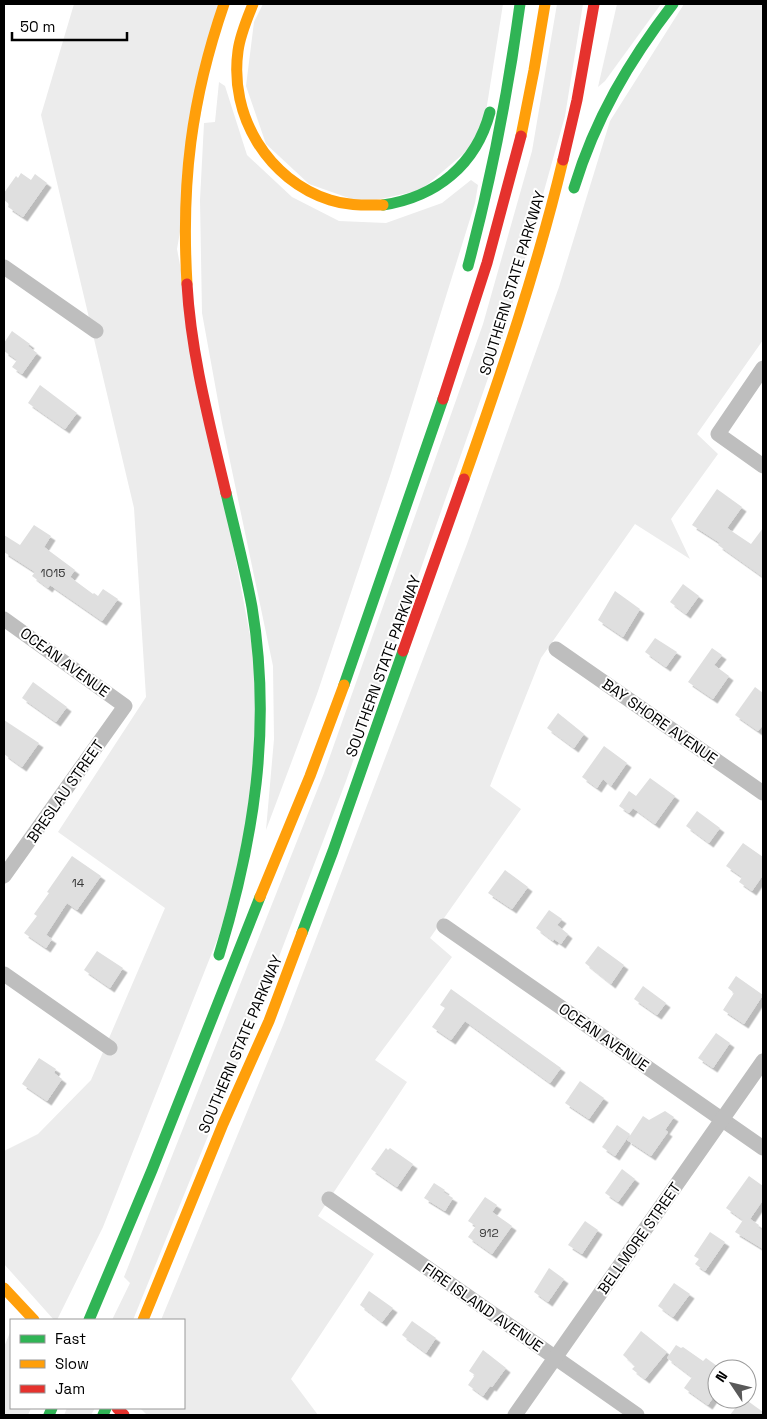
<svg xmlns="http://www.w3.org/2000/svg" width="767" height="1419" viewBox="0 0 767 1419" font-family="'Space Grotesk',sans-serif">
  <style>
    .green { fill: #ececec }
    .building { fill: #dfdfdf; filter: url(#shadow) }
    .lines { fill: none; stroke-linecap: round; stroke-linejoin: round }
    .street { stroke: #bebebe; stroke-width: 15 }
    .fast { stroke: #30b455; stroke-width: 11 }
    .slow { stroke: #ff9f0a; stroke-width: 11 }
    .jam { stroke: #e5322d; stroke-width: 11 }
    .labels { text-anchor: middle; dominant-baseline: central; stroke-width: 4; stroke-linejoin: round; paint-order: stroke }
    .number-label { font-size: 12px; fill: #383838 }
    .street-label { font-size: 15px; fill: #000; stroke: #fff }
  </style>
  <defs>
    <filter id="shadow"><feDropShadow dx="4.5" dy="4.5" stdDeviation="0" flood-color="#0004"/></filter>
  </defs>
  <rect width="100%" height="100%" fill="#fff"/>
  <g class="green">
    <polygon points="74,4 220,4 177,249 259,683 252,820 219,935 103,1227 57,1320 54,1320 4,1264 4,1151 38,1134 91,1080 165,908 58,832 146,697 134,508 41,115"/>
    <polygon points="263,4 503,4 485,118 469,149 421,190 363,203 309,184 266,144 246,86 254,22"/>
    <polygon points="557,4 583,4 565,116 505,330 346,781 248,1038 133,1320 112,1320 130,1283 124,1277 324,773 483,324 532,151"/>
    <polygon points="617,4 661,4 605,81 598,87"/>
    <polygon points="684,4 763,4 763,340 697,434 718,454 671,519 690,559 635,524 541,658 490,786 521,809 430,938 452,957 375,1060 407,1082 318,1216 374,1254 291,1379 318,1415 147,1415 140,1408 184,1408 184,1320 161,1320 283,1025 467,544 559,287 610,121"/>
    <polygon points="219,82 225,86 247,155 292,197 339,221 386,223 442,203 471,180 478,185 475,203 391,473 317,694 266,830 274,739 273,666 222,423 202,313 200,200 204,123 215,122"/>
    <polygon points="11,1330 11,1408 31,1408 28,1415 4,1415 4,1347"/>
    <polygon points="67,1408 95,1408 91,1415 64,1415"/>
  </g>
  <g class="building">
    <polygon points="21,173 31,180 35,174 47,183 23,217 8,207 9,204 4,200 4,193 16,176 18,178"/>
    <polygon points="12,331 30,344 28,346 37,353 22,374 12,367 17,360 4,351 4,343"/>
    <polygon points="40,385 77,413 65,429 28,403"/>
    <polygon points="717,489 742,507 727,528 751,544 763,528 763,577 718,545 720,543 692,525"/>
    <polygon points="34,525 51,536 44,547 75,570 70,577 93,594 94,593 98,596 103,589 118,599 102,621 50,585 48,588 32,576 35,572 4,552 4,535 20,545"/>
    <polygon points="683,584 699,596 686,614 670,602"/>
    <polygon points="615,591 640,609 623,637 598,620"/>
    <polygon points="655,638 677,652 666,667 645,652"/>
    <polygon points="712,648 722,655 714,665 729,676 713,699 688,682"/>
    <polygon points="33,682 67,707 56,722 22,698"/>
    <polygon points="755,687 763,693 763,725 758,731 735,715"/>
    <polygon points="558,713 584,734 574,748 547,728"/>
    <polygon points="4,720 39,743 22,767 4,754"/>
    <polygon points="604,746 627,763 611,786 603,779 597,788 582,777"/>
    <polygon points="650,778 675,796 655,824 633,808 629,813 619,806 629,791 636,796"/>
    <polygon points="697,811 720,828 709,843 686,826"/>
    <polygon points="743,843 763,857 763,875 752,891 739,882 742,877 726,866"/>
    <polygon points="72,856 101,876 77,910 67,903 46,935 52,939 46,948 24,933 37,916 34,914 49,893 47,892"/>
    <polygon points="505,870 528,887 512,909 488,893"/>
    <polygon points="549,910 562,919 557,925 568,934 561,944 554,939 553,941 536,928"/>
    <polygon points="598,946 624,965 611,984 585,963"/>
    <polygon points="97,951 123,968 110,988 84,970"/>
    <polygon points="736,976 763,995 744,1024 723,1010 734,993 728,988"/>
    <polygon points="643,986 666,1003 657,1015 634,999"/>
    <polygon points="451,989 561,1068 550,1083 465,1021 451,1040 432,1027 445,1008 440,1005"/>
    <polygon points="716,1033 730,1043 713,1068 698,1058"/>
    <polygon points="39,1058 56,1069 54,1073 62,1079 47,1101 22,1084"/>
    <polygon points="580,1081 604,1098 589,1119 565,1103"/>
    <polygon points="665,1111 674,1117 665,1130 668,1132 651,1156 627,1140 643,1116 649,1120"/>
    <polygon points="617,1125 630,1134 615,1156 602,1147"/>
    <polygon points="386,1148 388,1150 390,1148 413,1164 397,1187 371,1169"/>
    <polygon points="622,1169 635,1179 618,1202 605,1193"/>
    <polygon points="749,1176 763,1186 763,1200 750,1219 759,1225 758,1227 763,1231 763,1249 735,1232 743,1220 726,1208"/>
    <polygon points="434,1183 445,1190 443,1192 453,1198 445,1211 424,1198"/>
    <polygon points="485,1197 497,1205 492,1212 512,1226 492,1254 468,1237 476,1226 468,1221"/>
    <polygon points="585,1221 598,1230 582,1254 568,1245"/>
    <polygon points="710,1232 725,1242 705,1271 695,1264 699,1259 694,1256"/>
    <polygon points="549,1268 564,1279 548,1302 534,1292"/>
    <polygon points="674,1283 690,1294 673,1317 658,1306"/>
    <polygon points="369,1291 393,1308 382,1322 360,1305"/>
    <polygon points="412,1321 436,1338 426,1353 402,1335"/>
    <polygon points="641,1331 667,1352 645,1379 632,1369 635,1366 623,1355"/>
    <polygon points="676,1345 681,1348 683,1347 703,1361 706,1358 717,1366 717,1392 708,1405 684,1388 692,1377 667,1358"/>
    <polygon points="483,1350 506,1368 492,1387 490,1386 483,1396 468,1385 475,1375 469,1371"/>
    <polygon points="742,1399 745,1399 763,1412 763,1415 730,1415"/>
  </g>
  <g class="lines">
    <g class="street">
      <polyline points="4,267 96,331"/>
      <polyline points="763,368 718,434 763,466"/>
      <polyline points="4,619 125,706 4,876"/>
      <polyline points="556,649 763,793"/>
      <polyline points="444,926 763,1148"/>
      <polyline points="4,974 110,1048"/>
      <polyline points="329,1199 637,1415"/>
      <polyline points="515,1415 763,1061"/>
    </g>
    <g class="fast">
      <path d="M574,188c21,-69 55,-127 99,-184"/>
      <path d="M383,205c53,-8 93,-40 107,-93"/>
      <path d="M468,266c23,-86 40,-173 52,-262"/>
      <polyline points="344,685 443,399"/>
      <polyline points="302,933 333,851 403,651"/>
      <path d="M219,955c35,-115 53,-227 33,-348 -7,-38 -17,-76 -26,-114"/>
      <polyline points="89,1320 152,1170 260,897"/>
      <polyline points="49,1415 52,1408"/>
      <polyline points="103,1415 106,1408"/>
    </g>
    <g class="slow">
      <path d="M253,4c-6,15 -13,31 -15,47 -9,65 30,129 92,149 18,6 35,5 53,5"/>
      <polyline points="521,136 534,70 545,4"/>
      <path d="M187,284c-6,-101 4,-184 37,-280"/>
      <path d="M464,479c37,-105 73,-210 99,-319"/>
      <polyline points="260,897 310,776 344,685"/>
      <polyline points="4,1288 34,1320"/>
      <polyline points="143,1320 223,1124 269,1021 302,933"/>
    </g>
    <g class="jam">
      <polyline points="563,160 577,100 594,4"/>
      <path d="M187,284c4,71 23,141 39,209"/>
      <polyline points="443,399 487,263 521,136"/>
      <polyline points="403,651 464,479"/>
      <polyline points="117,1408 124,1415"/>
    </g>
  </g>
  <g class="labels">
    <g class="number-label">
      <text x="53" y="573">1015</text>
      <text x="78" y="883">14</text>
      <text x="489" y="1233">912</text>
    </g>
    <g class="street-label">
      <text transform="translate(512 283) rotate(-73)">SOUTHERN STATE PARKWAY</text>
      <text transform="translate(65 662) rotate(36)">OCEAN AVENUE</text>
      <text transform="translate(383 666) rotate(-70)">SOUTHERN STATE PARKWAY</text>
      <text transform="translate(660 721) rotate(35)">BAY SHORE AVENUE</text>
      <text transform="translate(65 791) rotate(-55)">BRESLAU STREET</text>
      <text transform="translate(604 1037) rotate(35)">OCEAN AVENUE</text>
      <text transform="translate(240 1044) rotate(-67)">SOUTHERN STATE PARKWAY</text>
      <text transform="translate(639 1238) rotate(-55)">BELLMORE STREET</text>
      <text transform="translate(483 1307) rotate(35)">FIRE ISLAND AVENUE</text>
    </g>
  </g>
  <rect width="767" height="1419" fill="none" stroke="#000000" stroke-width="10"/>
  <rect x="10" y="1319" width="175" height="90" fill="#ffffff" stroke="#999999"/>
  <rect x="20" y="1335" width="25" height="8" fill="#30b455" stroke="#999999"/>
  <text x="55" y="1344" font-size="15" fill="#000000">Fast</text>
  <rect x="20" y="1360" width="25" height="8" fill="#ff9f0a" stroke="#999999"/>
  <text x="55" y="1369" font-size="15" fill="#000000">Slow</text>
  <rect x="20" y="1385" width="25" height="8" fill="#e5322d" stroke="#999999"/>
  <text x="55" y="1394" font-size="15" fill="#000000">Jam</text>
  <g transform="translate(732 1384) rotate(305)"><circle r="24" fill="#ffffff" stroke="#999999"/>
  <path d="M0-4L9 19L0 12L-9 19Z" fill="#595959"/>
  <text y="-8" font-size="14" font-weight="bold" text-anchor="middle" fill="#000000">N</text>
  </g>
  <path d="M12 32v8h115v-8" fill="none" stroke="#000000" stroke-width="2.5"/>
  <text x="20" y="32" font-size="15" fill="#000000" stroke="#ffffff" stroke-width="4" paint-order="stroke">50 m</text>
</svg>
